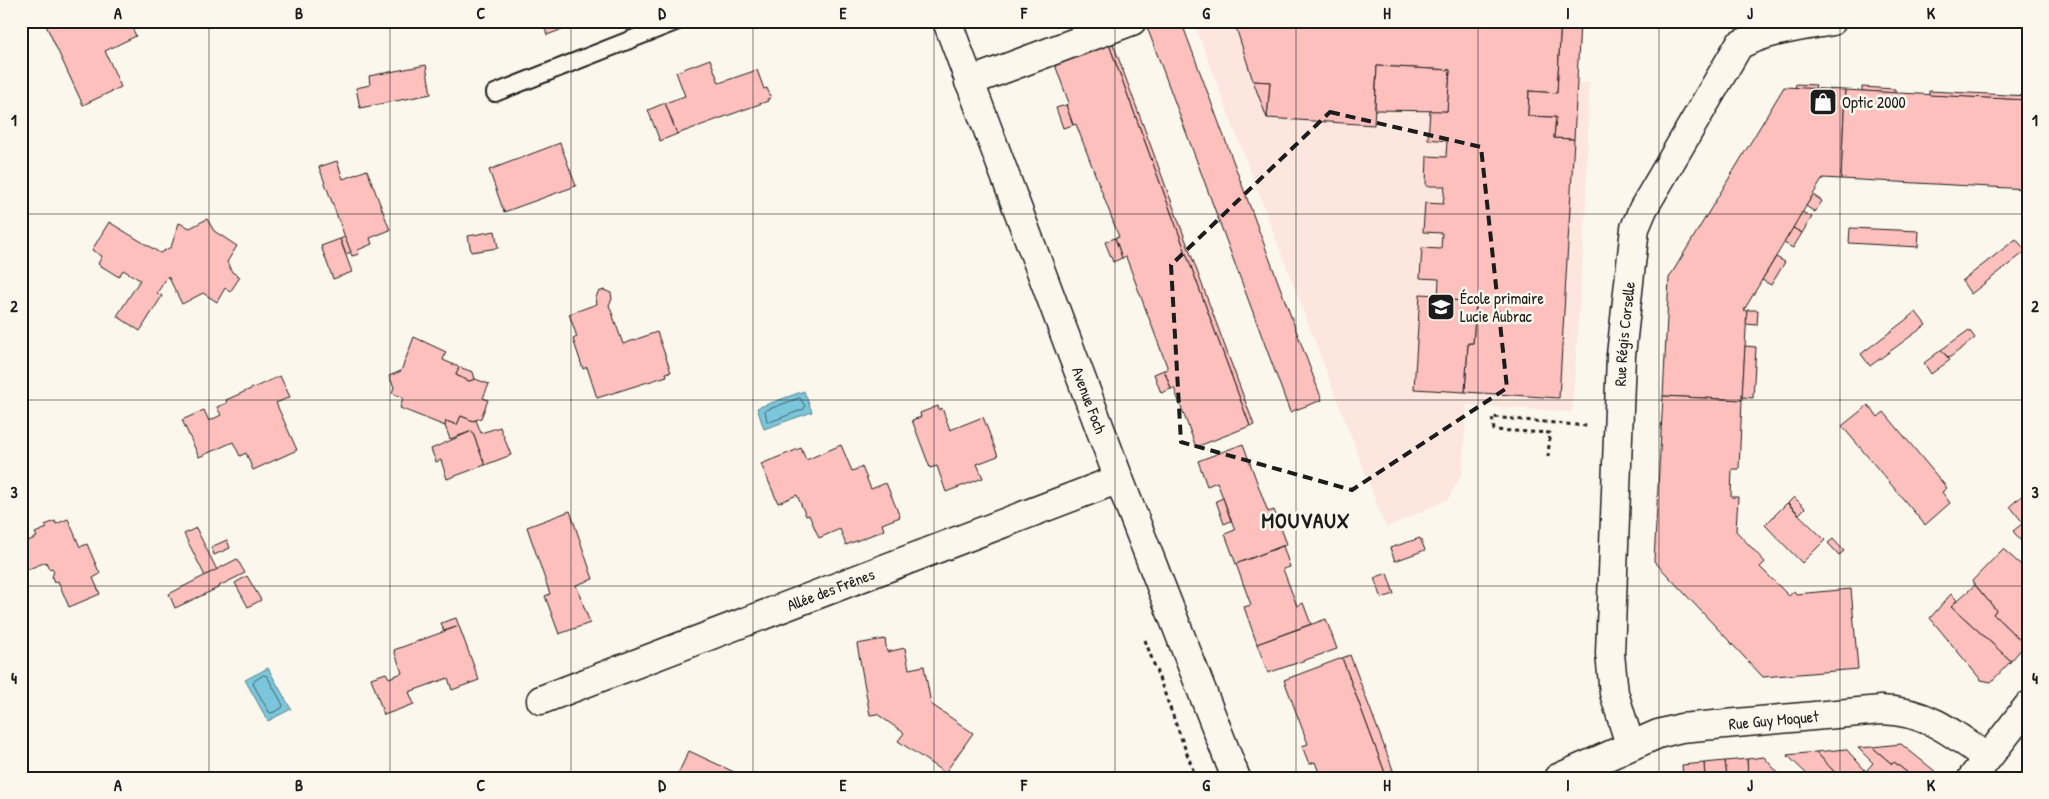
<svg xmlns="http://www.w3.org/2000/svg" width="2049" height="799" viewBox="0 0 2049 799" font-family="'Patrick Hand',sans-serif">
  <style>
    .built { fill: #fce6de }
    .water { fill: #7bc6db; stroke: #55828f }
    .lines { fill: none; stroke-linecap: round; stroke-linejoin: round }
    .shore { stroke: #426068; stroke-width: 1 }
    .building { fill: #fdc0bd; stroke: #1c1c1c }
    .lane-casing { stroke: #1c1c1c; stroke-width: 20 }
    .street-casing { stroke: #1c1c1c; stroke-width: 31 }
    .secondary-casing { stroke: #1c1c1c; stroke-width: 31 }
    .path { stroke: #1c1c1c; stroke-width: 3; stroke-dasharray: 4 4; stroke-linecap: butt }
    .lane { stroke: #fbf7ec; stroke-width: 16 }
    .street { stroke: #fbf7ec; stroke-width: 28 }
    .secondary { stroke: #fbf7ec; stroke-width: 28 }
    .marked { fill: none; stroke: #1c1c1c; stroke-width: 4; stroke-dasharray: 10 6; stroke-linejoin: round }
    .grid { fill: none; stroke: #1c1c1c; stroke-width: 1; stroke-opacity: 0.55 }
    .labels { text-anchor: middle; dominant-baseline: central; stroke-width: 5; stroke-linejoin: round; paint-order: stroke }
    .poi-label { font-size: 16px; fill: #1c1c1c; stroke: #fbf7ec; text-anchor: start }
    .street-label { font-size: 16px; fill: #1c1c1c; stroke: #fbf7ec }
    .district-label { font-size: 21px; font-weight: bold; letter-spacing: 1px; fill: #1c1c1c; stroke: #fbf7ec }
    .neatline { fill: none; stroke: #1c1c1c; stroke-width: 2 }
    .grid-label { font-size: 16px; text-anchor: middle; font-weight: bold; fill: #1c1c1c }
  </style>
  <rect width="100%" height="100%" fill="#fbf7ec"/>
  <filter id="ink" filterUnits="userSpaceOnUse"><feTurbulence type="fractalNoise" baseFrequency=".02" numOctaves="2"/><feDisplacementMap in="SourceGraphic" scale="10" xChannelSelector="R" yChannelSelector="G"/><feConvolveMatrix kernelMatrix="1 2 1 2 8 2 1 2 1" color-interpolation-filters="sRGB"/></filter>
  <g filter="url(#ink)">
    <polygon class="built" points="1205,21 1580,22 1577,83 1589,83 1586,209 1572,412 1467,405 1462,473 1448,499 1386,528 1195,26"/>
    <g class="water">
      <polygon points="804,391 812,412 764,429 757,408"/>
      <polygon points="268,668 291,709 268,721 245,680"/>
    </g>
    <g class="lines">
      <g class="shore">
        <polygon points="800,398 805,406 804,409 770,422 767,421 765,411"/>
        <polygon points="264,675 267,676 283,705 282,708 272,713 269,712 253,684 254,681"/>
      </g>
    </g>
    <g class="building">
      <polygon points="44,21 129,21 136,36 105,51 121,87 83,105"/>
      <polygon points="543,21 584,21 547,35"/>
      <polygon points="1164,21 1181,21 1322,400 1290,412 1147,27"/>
      <polygon points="1234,21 1561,21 1557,93 1529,91 1528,116 1556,117 1554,138 1574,139 1559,398 1465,392 1468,343 1473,343 1476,302 1438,299 1439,279 1420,278 1422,248 1441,249 1442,233 1423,232 1425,203 1443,204 1445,186 1426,186 1427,156 1446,157 1447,141 1428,139 1430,110 1447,111 1450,70 1377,66 1374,125 1267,118 1270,82 1253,81"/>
      <polygon points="1561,21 1580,22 1574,139 1554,138 1556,117 1528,116 1529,91 1557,93"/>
      <polygon points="1112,41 1254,425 1250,426 1108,42"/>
      <polygon points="1108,42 1250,426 1196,447 1174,388 1171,389 1164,370 1168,369 1126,257 1122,258 1115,238 1119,237 1076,124 1073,125 1066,105 1069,103 1054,62"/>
      <polygon points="710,59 719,83 757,70 764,89 767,88 771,98 767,99 768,101 677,134 665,103 685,96 676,72"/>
      <polygon points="426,65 431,94 360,108 356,88 370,85 369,76"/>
      <polygon points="1377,66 1450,70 1447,111 1375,110"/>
      <polygon points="1253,81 1270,82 1267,118"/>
      <polygon points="1796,84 1816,85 1815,89 1795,88"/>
      <polygon points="1784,87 1845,90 1841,179 1823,178 1744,310 1747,312 1742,400 1663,396 1669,278"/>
      <polygon points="1862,87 1895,89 1895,93 1862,91"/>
      <polygon points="1845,90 2028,100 2028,189 1841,179"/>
      <polygon points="1929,91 2028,96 2028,100 1929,95"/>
      <polygon points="665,103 677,134 660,141 648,110"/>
      <polygon points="1066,105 1073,125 1063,128 1056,108"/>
      <polygon points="560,143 576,186 504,212 489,170"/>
      <polygon points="337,161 343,179 367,170 390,230 370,238 372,244 358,250 359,254 352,256 319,167"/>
      <polygon points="1813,195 1822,201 1815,212 1806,206"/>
      <polygon points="1802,212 1812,217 1802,233 1793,228"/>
      <polygon points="207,219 214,231 237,246 227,262 232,272 240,277 230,292 225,288 217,302 203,293 182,304 168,276 157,293 162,296 140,331 117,316 140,280 123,270 119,277 98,264 102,256 92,250 109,222 160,253 171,247 179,223 190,228"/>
      <polygon points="1793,228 1802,233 1793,248 1784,243"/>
      <polygon points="1850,228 1919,231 1918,247 1849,243"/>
      <polygon points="495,231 498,248 471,252 468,236"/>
      <polygon points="345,237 351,252 346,254 340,239"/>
      <polygon points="1115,238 1122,258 1113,262 1105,242"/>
      <polygon points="340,239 352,272 333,279 321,246"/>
      <polygon points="2016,239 2026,251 1971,294 1962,281"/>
      <polygon points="1776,257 1785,262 1771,285 1762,280"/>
      <polygon points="604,290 611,293 612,299 609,305 623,344 657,332 671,372 666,373 667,376 597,398 587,367 583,369 573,339 577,337 569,314 597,304 596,298 598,292"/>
      <polygon points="1420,294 1438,295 1438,299 1476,302 1473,343 1468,343 1465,392 1414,389"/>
      <polygon points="1747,310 1758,310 1757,325 1746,324"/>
      <polygon points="1916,312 1926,325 1870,366 1861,354"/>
      <polygon points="1969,330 1975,338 1949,358 1941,350"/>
      <polygon points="414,337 446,352 443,360 459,367 456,375 469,381 475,379 489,384 483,398 488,400 481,418 473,421 461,416 457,425 446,421 445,426 400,408 403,398 392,393 394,387 389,376 401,371"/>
      <polygon points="1745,346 1756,347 1753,398 1742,397"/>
      <polygon points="1941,350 1950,360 1931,374 1924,363"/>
      <polygon points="459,367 473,372 475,379 469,381 456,375"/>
      <polygon points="1164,370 1171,389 1161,393 1154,374"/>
      <polygon points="280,376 290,397 276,403 297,450 253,470 246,453 240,456 233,442 199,457 182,420 204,410 209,421 221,415 217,407 227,403 226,400"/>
      <polygon points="1663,396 1742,400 1739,469 1732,469 1731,497 1738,497 1736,531 1765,562 1760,567 1789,596 1794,591 1796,594 1851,589 1858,669 1763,677 1654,561"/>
      <polygon points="1868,405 1878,417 1884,412 1947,488 1942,492 1950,503 1925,525 1842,426"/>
      <polygon points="938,406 939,410 942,408 950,430 983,417 998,456 977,464 983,478 946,492 937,466 930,468 912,420 921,417 920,413"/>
      <polygon points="461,416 473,421 476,420 481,433 500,427 511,455 485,465 472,431 450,439 445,426 446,421 457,425"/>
      <polygon points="472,431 485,465 447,479 441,460 436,462 431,449"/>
      <polygon points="1243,444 1268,512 1274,510 1287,544 1236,564 1225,534 1235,530 1217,482 1207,486 1198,461"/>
      <polygon points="841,445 852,471 862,467 871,489 886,483 900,517 882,524 884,530 846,545 840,529 819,538 809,515 806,516 797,495 778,503 761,464 801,448 806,460"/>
      <polygon points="2024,494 2028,499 2028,550 2013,531 2023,523 2010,506"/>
      <polygon points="1794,497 1805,508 1799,514 1788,503"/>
      <polygon points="1223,498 1231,521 1224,524 1216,501"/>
      <polygon points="1787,503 1825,540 1802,563 1765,525"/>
      <polygon points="570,511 593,579 576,585 590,623 559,634 545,596 550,594 527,527"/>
      <polygon points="68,519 80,547 87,544 100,574 93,578 100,594 69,607 58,581 54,583 52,577 54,571 52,568 49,569 46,562 21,572 21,544 37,537 35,533 47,528 45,525 55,521 56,524"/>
      <polygon points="196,528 217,570 205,576 184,534"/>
      <polygon points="1420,538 1425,550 1395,561 1390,548"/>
      <polygon points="1833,539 1844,551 1839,555 1828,543"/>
      <polygon points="227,540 230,548 214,555 211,547"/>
      <polygon points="1283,546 1290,567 1283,569 1297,606 1303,603 1311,624 1257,644 1244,607 1251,605 1236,564"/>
      <polygon points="2003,549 2028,571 2028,642 2025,645 1993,614 1996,610 1972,581"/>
      <polygon points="237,559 245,573 219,586 220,587 175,608 169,594"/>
      <polygon points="1387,573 1394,594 1382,598 1374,578"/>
      <polygon points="247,576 261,600 248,607 235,583"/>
      <polygon points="1975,585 1996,610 1993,614 2025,645 2011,661 1951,606"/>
      <polygon points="1951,594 1957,600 1951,606 2011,661 1991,682 1981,680 1930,618"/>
      <polygon points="456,618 459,626 444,631 441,623"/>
      <polygon points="1326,619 1337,649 1268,673 1257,644"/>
      <polygon points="459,626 479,680 452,690 448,678 409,692 414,704 384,715 371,678 386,673 389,678 402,673 394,650"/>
      <polygon points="885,639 887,652 905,648 909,669 924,666 931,704 973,733 945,773 898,741 904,733 877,714 870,715 857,644"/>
      <polygon points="1350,655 1393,770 1385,773 1342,658"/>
      <polygon points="1342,658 1385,773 1372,778 1321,778 1315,762 1309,764 1302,746 1308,744 1284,680"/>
      <polygon points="1901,744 1936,772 1932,778 1914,778 1894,762 1892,764 1872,747"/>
      <polygon points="1872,747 1892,764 1894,762 1914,778 1874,778 1866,771 1873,763 1858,748"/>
      <polygon points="1846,749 1865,770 1856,778 1840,778 1816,752"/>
      <polygon points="689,751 747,778 676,778"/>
      <polygon points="1816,752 1840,778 1811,778 1787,755"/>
      <polygon points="1764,757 1778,773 1770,778 1748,778 1747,759"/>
      <polygon points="1747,759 1748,778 1727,778 1725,761"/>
      <polygon points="1725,761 1727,778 1705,778 1704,763"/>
      <polygon points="1704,763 1705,778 1683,778 1682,765"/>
    </g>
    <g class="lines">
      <defs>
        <polyline id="lane" points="495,93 678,21"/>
        <g id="street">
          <polyline points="969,82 1132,21"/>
          <path id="s1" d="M541,700l578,-221"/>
          <path id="s2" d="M1630,745l-16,-52 -4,-39 11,-299 14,-127 8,-19 96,-164c29,-15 61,-18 93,-24"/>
        </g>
        <g id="secondary">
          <path id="s3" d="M947,21l172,458 117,299"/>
          <path id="s4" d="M1558,778l100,-44 23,-6 200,-18c45,1 71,22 106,48"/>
          <polyline points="1972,778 2028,706"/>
        </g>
      </defs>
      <use href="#lane" class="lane-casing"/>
      <use href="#street" class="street-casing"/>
      <use href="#secondary" class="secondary-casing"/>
      <g class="path">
        <polyline points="1548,457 1550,433 1494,430 1492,417 1587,426"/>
        <polyline points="1145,640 1196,778"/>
      </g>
      <use href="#lane" class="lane"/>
      <use href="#street" class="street"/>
      <use href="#secondary" class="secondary"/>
    </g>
  </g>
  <path class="marked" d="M1330,112l151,35 26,241 -155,102 -171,-48 -10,-177z"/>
  <path class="grid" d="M209,21v757M390,21v757M571,21v757M753,21v757M934,21v757M1115,21v757M1296,21v757M1478,21v757M1659,21v757M1840,21v757M21,214h2007M21,400h2007M21,586h2007"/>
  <defs>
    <symbol id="shop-square" viewBox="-11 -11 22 22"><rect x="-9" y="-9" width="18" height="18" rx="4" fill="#1c1c1c" stroke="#fbf7ec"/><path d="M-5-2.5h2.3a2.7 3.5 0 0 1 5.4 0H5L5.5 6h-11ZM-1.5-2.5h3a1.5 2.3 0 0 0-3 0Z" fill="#fff"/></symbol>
    <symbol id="school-square" viewBox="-11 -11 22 22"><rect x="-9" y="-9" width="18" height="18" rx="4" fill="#1c1c1c" stroke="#fbf7ec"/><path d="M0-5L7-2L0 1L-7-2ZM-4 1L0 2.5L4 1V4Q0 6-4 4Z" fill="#fff"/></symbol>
  </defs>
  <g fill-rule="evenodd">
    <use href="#shop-square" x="1807" y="86" width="32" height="32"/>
    <use href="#school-square" x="1425" y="291" width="32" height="32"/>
  </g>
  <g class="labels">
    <g class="poi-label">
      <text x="1842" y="102">Optic 2000</text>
      <text x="1460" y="298">École primaire<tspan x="1460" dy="18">Lucie Aubrac</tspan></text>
    </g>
    <g class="street-label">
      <text stroke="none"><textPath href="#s2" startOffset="414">Rue Régis Corselle</textPath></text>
      <text stroke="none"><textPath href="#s3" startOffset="405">Avenue Foch</textPath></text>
      <text stroke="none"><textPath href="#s1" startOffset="310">Allée des Frênes</textPath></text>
      <text stroke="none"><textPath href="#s4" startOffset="226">Rue Guy Moquet</textPath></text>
    </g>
    <g class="district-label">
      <text x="1306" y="520">MOUVAUX</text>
    </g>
  </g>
  <rect width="2049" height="799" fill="none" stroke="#fbf7ec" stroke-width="55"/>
  <rect x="28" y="28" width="1994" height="744" class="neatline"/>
  <g class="grid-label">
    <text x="118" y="19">A</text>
    <text x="299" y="19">B</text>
    <text x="481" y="19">C</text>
    <text x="662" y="19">D</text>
    <text x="843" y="19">E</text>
    <text x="1024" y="19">F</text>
    <text x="1206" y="19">G</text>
    <text x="1387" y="19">H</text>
    <text x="1568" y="19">I</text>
    <text x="1750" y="19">J</text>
    <text x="1931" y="19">K</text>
    <text x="14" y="126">1</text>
    <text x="2035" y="126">1</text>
    <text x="14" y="312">2</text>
    <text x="2035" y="312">2</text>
    <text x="14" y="498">3</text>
    <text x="2035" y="498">3</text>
    <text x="14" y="684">4</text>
    <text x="2035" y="684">4</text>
    <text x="118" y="791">A</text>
    <text x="299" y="791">B</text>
    <text x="481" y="791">C</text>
    <text x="662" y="791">D</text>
    <text x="843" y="791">E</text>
    <text x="1024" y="791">F</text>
    <text x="1206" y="791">G</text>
    <text x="1387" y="791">H</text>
    <text x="1568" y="791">I</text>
    <text x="1750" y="791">J</text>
    <text x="1931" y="791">K</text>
  </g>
</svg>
